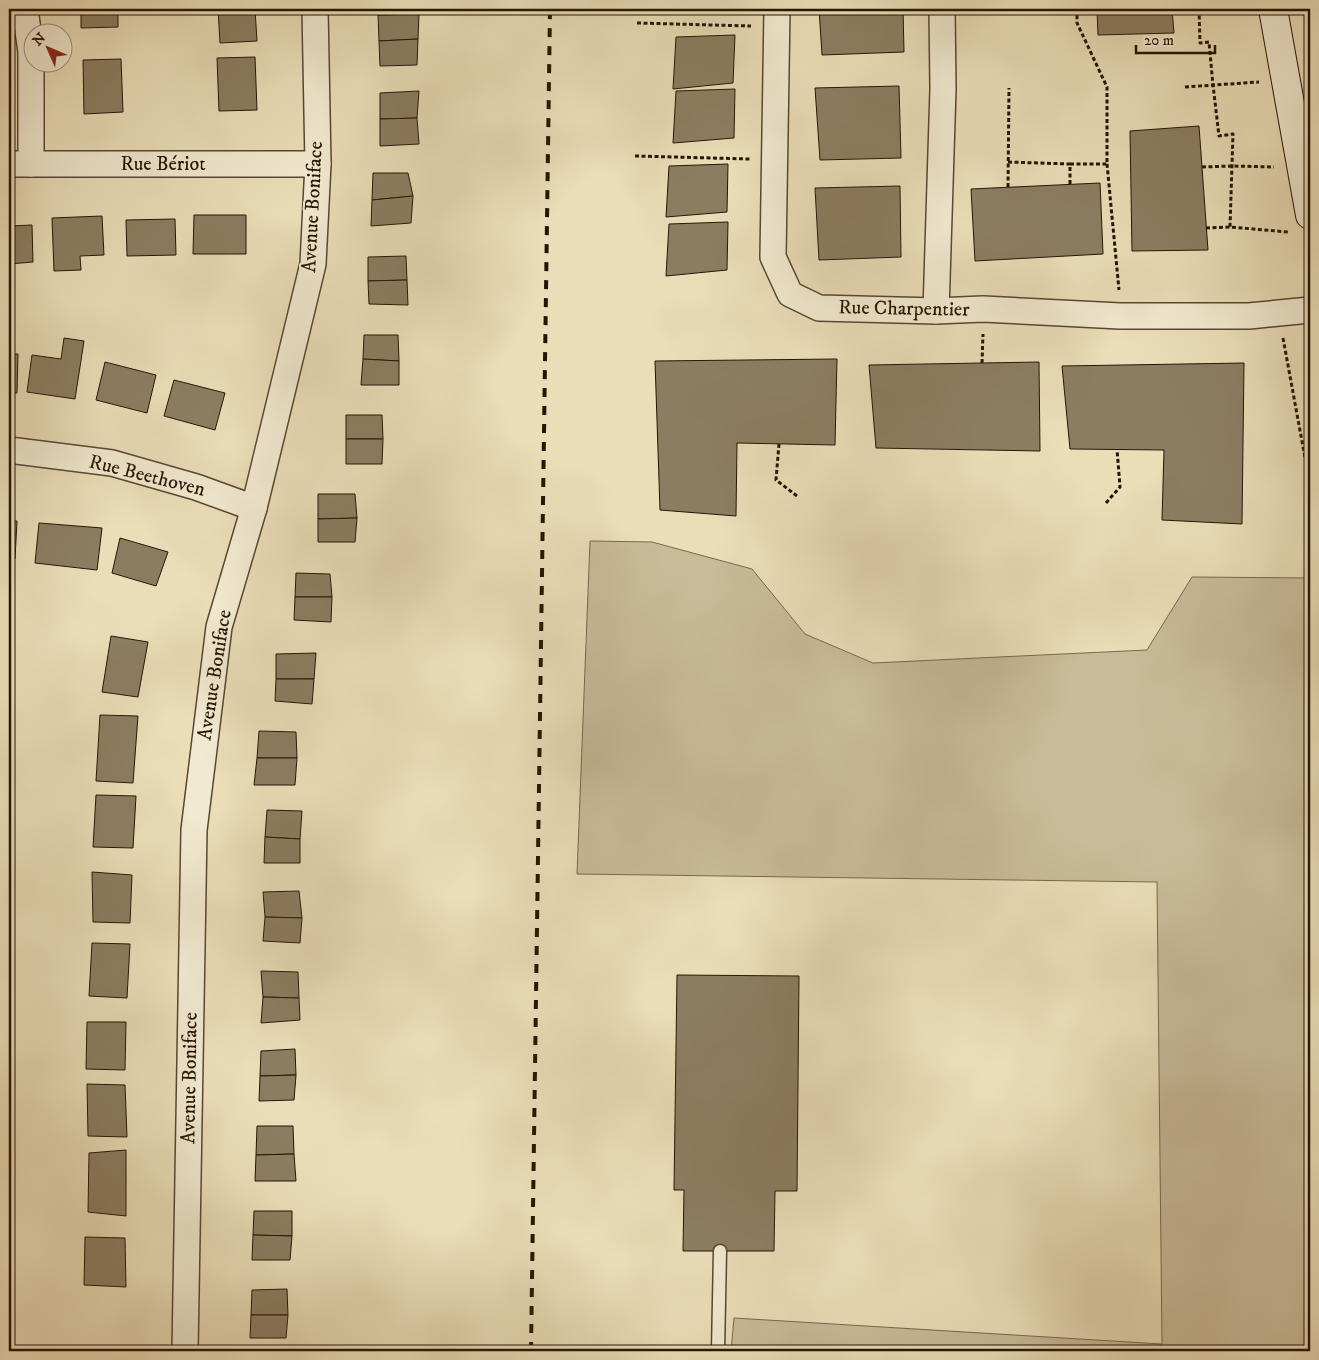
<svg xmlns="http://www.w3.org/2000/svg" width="1319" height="1360" viewBox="0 0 1319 1360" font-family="'IM FELL DW Pica',serif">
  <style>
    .green { fill: #c9bb99; stroke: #78684f }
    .building { fill: #8c7d62; stroke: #261505 }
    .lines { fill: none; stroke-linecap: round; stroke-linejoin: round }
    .lane-casing { stroke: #574732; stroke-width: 15 }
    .street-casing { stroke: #574732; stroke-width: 28 }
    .secondary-casing { stroke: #261505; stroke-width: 30 }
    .path { stroke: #261505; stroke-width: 3; stroke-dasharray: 4 2.5; stroke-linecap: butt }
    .lane { stroke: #f1e9d0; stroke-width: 12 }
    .street { stroke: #f1e9d0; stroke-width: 25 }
    .secondary { stroke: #f1e9d0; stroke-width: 28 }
    .rail { stroke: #261505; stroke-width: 4; stroke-dasharray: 9 9; stroke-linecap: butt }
    .labels { text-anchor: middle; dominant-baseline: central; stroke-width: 4; stroke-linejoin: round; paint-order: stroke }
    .street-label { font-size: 20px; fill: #261505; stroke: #f1e9d0 }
  </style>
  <rect width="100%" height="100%" fill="#eaddb7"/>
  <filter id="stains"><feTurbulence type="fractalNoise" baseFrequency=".004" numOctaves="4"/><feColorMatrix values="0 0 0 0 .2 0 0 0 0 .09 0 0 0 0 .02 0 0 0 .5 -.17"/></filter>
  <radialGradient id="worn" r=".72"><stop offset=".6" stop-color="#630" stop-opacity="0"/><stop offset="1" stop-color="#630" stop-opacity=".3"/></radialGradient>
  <polygon class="green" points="590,541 652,542 752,569 805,634 873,663 1147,650 1192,577 1310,578 1310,1351 731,1351 734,1318 1162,1344 1157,882 577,874"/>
  <g class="building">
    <polygon points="81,9 118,9 118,27 81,28"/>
    <polygon points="218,9 255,9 257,41 220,43"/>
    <polygon points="670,9 727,9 670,14"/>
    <polygon points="819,9 903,9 904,52 822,55"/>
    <polygon points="1097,9 1172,9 1174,33 1098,35"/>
    <polygon points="419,14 418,39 379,41 378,15"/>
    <polygon points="735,35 733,83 673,89 676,37"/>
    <polygon points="418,39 417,65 380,66 379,41"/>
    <polygon points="255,57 257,110 219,111 217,58"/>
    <polygon points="121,59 123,112 84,114 83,60"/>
    <polygon points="899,86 901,158 820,160 815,88"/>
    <polygon points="735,89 734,138 673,143 676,91"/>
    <polygon points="419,91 417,118 380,119 380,93"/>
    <polygon points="417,118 419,144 380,146 380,119"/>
    <polygon points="1199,126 1208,250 1132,251 1130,131"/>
    <polygon points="728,164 727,212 666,217 669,166"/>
    <polygon points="373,173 408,173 413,196 372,200"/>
    <polygon points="1100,183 1103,254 975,261 971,189"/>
    <polygon points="900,186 901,257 819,260 815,188"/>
    <polygon points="413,196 411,223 371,226 372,200"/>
    <polygon points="194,215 246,215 246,254 193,254"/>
    <polygon points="102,216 104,255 80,256 81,270 54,271 52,218"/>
    <polygon points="175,219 176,255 127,256 126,220"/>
    <polygon points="728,222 727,270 666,276 669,224"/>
    <polygon points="32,225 33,262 9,264 9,226"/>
    <polygon points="406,256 407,280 368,281 368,257"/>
    <polygon points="407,280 408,305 369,304 368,281"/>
    <polygon points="364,335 398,335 399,361 363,359"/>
    <polygon points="64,338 84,341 75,399 27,392 32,355 61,359"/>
    <polygon points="9,354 18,354 17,393 9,393"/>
    <polygon points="363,359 399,361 399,385 361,385"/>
    <polygon points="837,359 835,445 737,443 736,516 660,510 655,361"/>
    <polygon points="105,362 156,375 147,413 96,400"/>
    <polygon points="1039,362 1040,451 876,448 869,365"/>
    <polygon points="1244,363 1242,524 1162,520 1164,450 1070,449 1062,366"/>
    <polygon points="174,380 225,393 215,430 164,416"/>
    <polygon points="346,415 382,415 383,439 346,439"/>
    <polygon points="346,439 383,439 382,464 346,464"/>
    <polygon points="318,494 355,494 357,518 318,519"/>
    <polygon points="357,518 355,542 318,542 318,519"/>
    <polygon points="9,521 17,521 15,559 9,559"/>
    <polygon points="39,523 102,528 97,570 35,563"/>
    <polygon points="120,538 168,552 156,586 112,573"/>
    <polygon points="296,573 330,574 332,597 295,597"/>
    <polygon points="295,597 332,597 331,622 294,620"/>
    <polygon points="111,636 148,642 138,697 102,692"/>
    <polygon points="316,653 314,679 276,679 276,654"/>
    <polygon points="276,679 314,679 312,704 275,701"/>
    <polygon points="100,715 138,716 133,783 96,781"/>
    <polygon points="259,731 296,732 297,758 257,758"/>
    <polygon points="257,758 297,758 295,785 254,785"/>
    <polygon points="96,795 136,796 133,848 93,847"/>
    <polygon points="267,810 302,811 300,839 265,837"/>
    <polygon points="265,837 300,839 300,863 264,863"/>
    <polygon points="92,872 132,875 130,923 93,922"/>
    <polygon points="299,891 302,918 265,917 263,892"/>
    <polygon points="265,917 302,918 300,943 263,941"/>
    <polygon points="92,943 130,944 127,998 89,996"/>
    <polygon points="261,971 298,972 299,998 263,997"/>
    <polygon points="677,975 799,976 797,1191 775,1191 774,1251 683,1251 684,1190 674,1190"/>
    <polygon points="263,997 299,998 300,1020 261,1023"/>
    <polygon points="87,1022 126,1022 125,1070 86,1069"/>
    <polygon points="295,1049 296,1075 260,1076 261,1051"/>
    <polygon points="296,1075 294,1100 259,1101 260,1076"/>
    <polygon points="87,1084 125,1085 127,1137 88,1136"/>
    <polygon points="257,1126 293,1126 294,1154 256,1155"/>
    <polygon points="126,1150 126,1216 88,1212 89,1153"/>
    <polygon points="294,1154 296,1181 255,1181 256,1155"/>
    <polygon points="254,1211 292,1211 292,1236 253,1235"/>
    <polygon points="253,1235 292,1236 290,1260 252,1260"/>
    <polygon points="85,1237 125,1238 126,1287 84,1285"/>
    <polygon points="287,1289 288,1315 251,1315 252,1290"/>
    <polygon points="251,1315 288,1315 286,1338 250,1338"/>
  </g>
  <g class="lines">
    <defs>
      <polyline id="lane" points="718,1351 720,1251"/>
      <g id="street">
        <polyline points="25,9 31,52 31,164"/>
        <polyline points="777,9 773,257 790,294 819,308 936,311 983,309 1120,316 1249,316 1310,310"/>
        <polyline points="9,164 318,164"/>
        <polyline points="936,311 943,89 942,9"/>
        <polyline points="9,450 112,463 196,487 254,508"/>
        <polyline points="185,1351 194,830 219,627 254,508 313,264 318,164 315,9"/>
      </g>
      <polyline id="secondary" points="1273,9 1310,215"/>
    </defs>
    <use href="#lane" class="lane-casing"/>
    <use href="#street" class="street-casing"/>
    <use href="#secondary" class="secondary-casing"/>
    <g class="path">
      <polyline points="1199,9 1200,43 1209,42 1213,85 1219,136 1233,134 1230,227"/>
      <polyline points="637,23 751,26"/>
      <polyline points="1185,87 1259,82"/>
      <polyline points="635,156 750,159"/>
      <polyline points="1008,162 1070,164 1070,184"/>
      <polyline points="1070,164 1107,164 1107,87 1077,23 1077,9"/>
      <polyline points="1107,164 1119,290"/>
      <polyline points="1202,167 1232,166 1274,167"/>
      <polyline points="1008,187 1009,88"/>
      <polyline points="1206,228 1230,227 1288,232"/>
      <polyline points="1283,338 1310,485"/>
      <polyline points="982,363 983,334"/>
      <polyline points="779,444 776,480 797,496"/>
      <polyline points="1106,503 1120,487 1117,449"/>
    </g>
    <use href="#lane" class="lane"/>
    <use href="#street" class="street"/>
    <use href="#secondary" class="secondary"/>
    <polyline class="rail" points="531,1351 550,9"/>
  </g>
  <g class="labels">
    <g class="street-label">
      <text x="163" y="164">Rue Bériot</text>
      <text transform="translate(313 207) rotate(-87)">Avenue Boniface</text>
      <text transform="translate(904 309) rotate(1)">Rue Charpentier</text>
      <text transform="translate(147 476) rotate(14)">Rue Beethoven</text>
      <text transform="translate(215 675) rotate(-81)">Avenue Boniface</text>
      <text transform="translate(190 1078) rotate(-89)">Avenue Boniface</text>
    </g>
  </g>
  <rect width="1319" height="1360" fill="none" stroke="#eaddb7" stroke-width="30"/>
  <rect x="10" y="10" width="1299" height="1340" fill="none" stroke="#261505" stroke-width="2.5"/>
  <rect x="15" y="15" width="1289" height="1330" fill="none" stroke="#261505"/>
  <g transform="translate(48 48) rotate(315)"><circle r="24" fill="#f1e9d0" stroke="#a0947f"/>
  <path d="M0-4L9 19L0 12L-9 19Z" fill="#8f2418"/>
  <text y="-8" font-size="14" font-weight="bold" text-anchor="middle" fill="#261505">N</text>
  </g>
  <path d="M1136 45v8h79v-8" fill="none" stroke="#261505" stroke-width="2.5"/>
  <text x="1144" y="45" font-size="15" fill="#261505" stroke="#f1e9d0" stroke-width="4" paint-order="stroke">20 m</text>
  <rect width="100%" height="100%" filter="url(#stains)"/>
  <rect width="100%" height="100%" fill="url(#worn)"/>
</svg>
